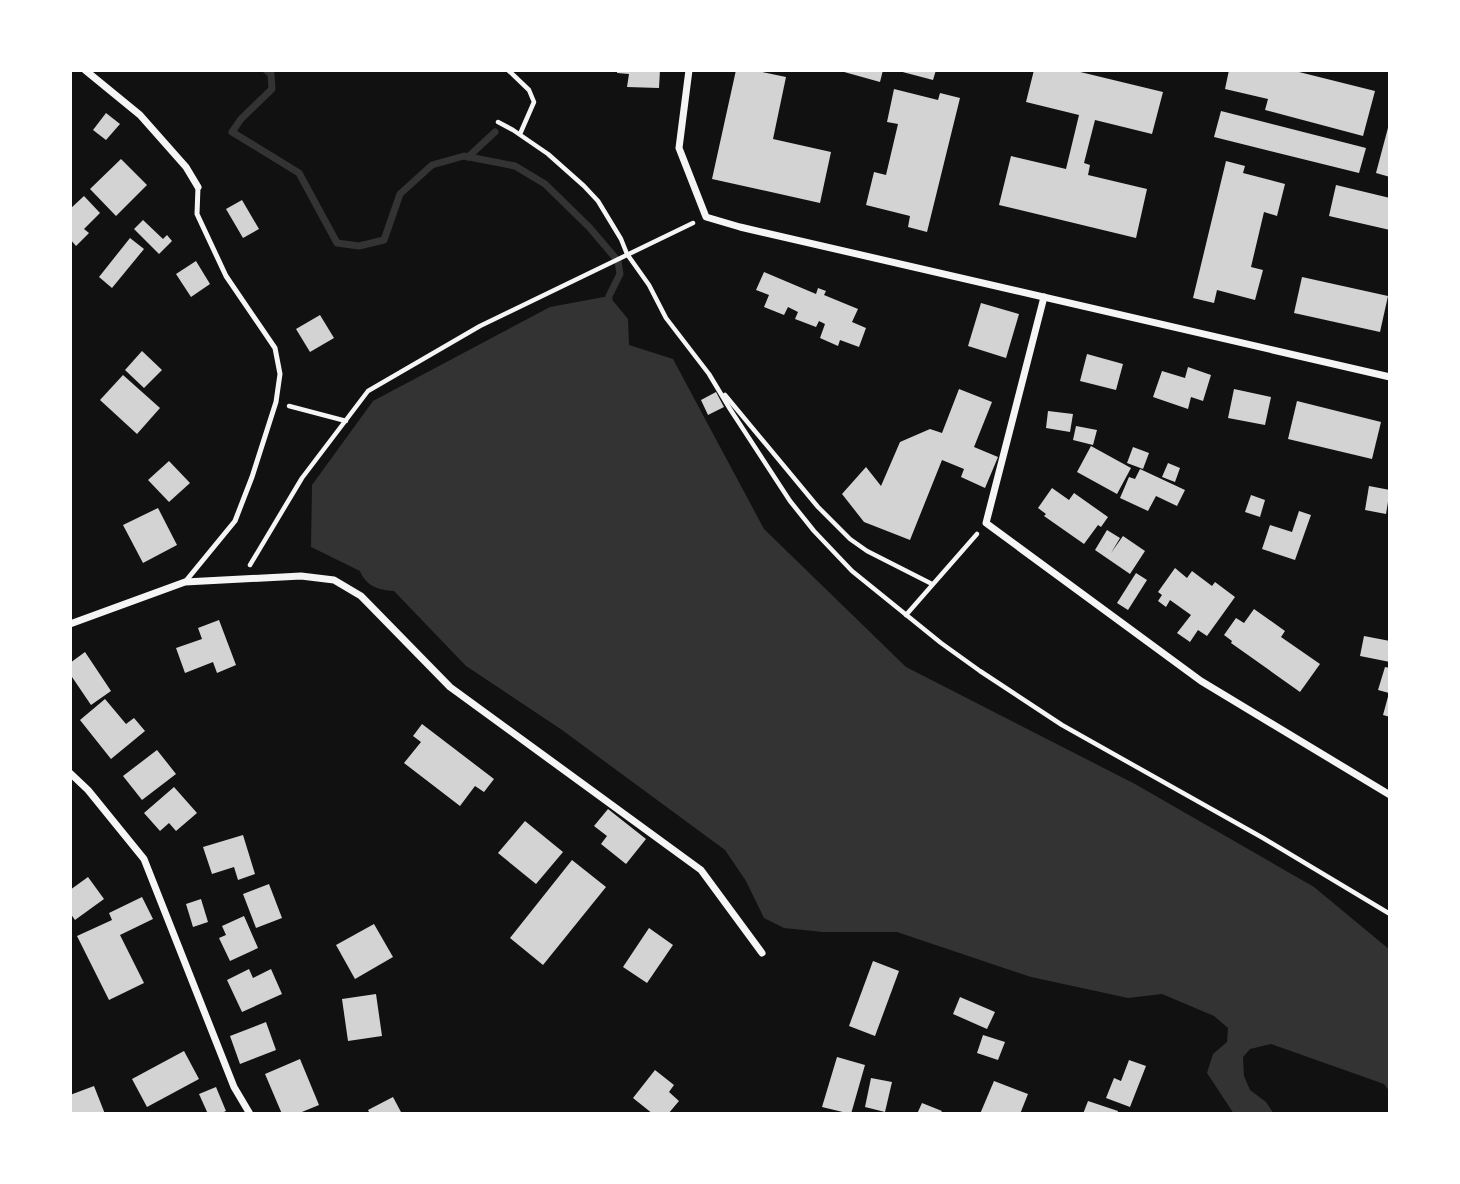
<svg xmlns="http://www.w3.org/2000/svg" width="1460" height="1184" viewBox="0 0 1460 1184" font-family="Bitter,serif">
  <style>
    .water { fill: #333 }
    .lines { fill: none; stroke-linecap: round; stroke-linejoin: round }
    .stream { stroke: #333; stroke-width: 7 }
    .building { fill: #d3d3d3 }
    .path { stroke: #f5f5f5; stroke-width: 4.5 }
    .service { stroke: #f5f5f5; stroke-width: 5 }
    .minor { stroke: #f5f5f5; stroke-width: 7 }
  </style>
  <rect width="100%" height="100%" fill="#111"/>
  <path class="water" d="M609,296l19,23 1,26 44,14 91,170 142,138 229,117 179,103 76,63v142l-6,-8 -113,-40 -21,5 -7,8 1,19 6,14 16,12 8,12h-40l-27,-41 6,-19 14,-12 1,-14 -14,-12 -52,-22 -34,4 -97,-21 -134,-45h-74l-39,-4 -20,-10 -18,-37 -21,-31 -163,-120 -96,-64 -72,-75c-16,-1 -28,-5 -34,-20l-49,-24 1,-62 61,-84 177,-94z"/>
  <g class="lines">
    <g class="stream">
      <polyline points="266,70 271,74 272,89 241,119 232,132 299,173 337,243 359,246 384,240 400,194 432,165 464,156 515,166 545,184 589,227 618,261 620,274 609,296 609,303"/>
      <polyline points="468,157 495,132"/>
    </g>
  </g>
  <g class="building">
    <polygon points="617,70 660,70 659,88 627,87 629,74 617,73"/>
    <polygon points="736,70 753,70 786,77 773,139 831,152 820,203 712,179"/>
    <polygon points="837,70 883,70 880,82"/>
    <polygon points="895,70 936,70 933,80"/>
    <polygon points="1034,70 1072,70 1163,92 1152,134 1095,120 1084,163 1090,165 1088,175 1147,189 1136,238 999,205 1011,156 1066,169 1079,115 1026,102"/>
    <polygon points="1229,70 1291,70 1375,91 1363,136 1265,110 1268,99 1225,89"/>
    <polygon points="894,89 938,100 940,93 960,98 927,232 908,227 910,216 866,205 874,172 886,175 898,124 887,122"/>
    <polygon points="1221,111 1366,148 1359,173 1214,137"/>
    <polygon points="106,113 120,124 106,140 93,130"/>
    <polygon points="1389,124 1390,124 1390,177 1376,173"/>
    <polygon points="121,159 147,185 116,216 90,189"/>
    <polygon points="1226,161 1245,166 1243,173 1285,184 1277,216 1264,212 1251,267 1263,270 1255,300 1217,290 1214,303 1193,298"/>
    <polygon points="1336,185 1390,198 1390,230 1329,216"/>
    <polygon points="84,196 100,213 84,229 89,233 76,246 70,239 70,209"/>
    <polygon points="242,200 259,229 243,238 226,209"/>
    <polygon points="143,220 163,239 167,235 172,241 159,254 134,229"/>
    <polygon points="130,238 144,249 112,288 99,277"/>
    <polygon points="196,261 210,284 191,297 176,274"/>
    <polygon points="764,272 816,294 818,288 826,291 824,295 858,309 852,322 866,328 859,347 840,340 838,346 820,338 825,324 819,321 816,327 795,319 798,312 788,307 784,315 764,307 769,295 756,290"/>
    <polygon points="1302,277 1388,296 1380,332 1294,313"/>
    <polygon points="981,303 1019,314 1006,358 968,346"/>
    <polygon points="320,315 334,338 310,352 296,329"/>
    <polygon points="142,351 162,370 144,388 125,370"/>
    <polygon points="1087,354 1123,364 1116,390 1080,381"/>
    <polygon points="1188,367 1211,375 1203,401 1191,397 1188,409 1153,397 1162,371 1185,378"/>
    <polygon points="123,375 160,408 137,434 100,400"/>
    <polygon points="959,389 992,402 974,447 998,457 985,488 961,477 964,469 942,460 910,540 864,522 842,494 866,467 881,486 900,442 930,429 942,433"/>
    <polygon points="1234,389 1271,397 1265,425 1228,418"/>
    <polygon points="716,392 724,407 708,415 701,400"/>
    <polygon points="1297,401 1381,422 1372,459 1288,439"/>
    <polygon points="1048,411 1073,414 1070,432 1046,428"/>
    <polygon points="1076,426 1097,430 1093,445 1073,440"/>
    <polygon points="1091,446 1131,468 1117,494 1077,472"/>
    <polygon points="1133,447 1149,453 1143,469 1127,463"/>
    <polygon points="169,461 190,483 169,502 148,480"/>
    <polygon points="1168,463 1180,468 1175,482 1162,477"/>
    <polygon points="1140,469 1185,490 1177,506 1156,496 1148,511 1120,498 1129,477 1135,479"/>
    <polygon points="1369,486 1390,490 1386,514 1365,510"/>
    <polygon points="1052,488 1069,500 1074,493 1108,517 1101,527 1098,525 1084,544 1044,516 1046,514 1038,508"/>
    <polygon points="1251,495 1265,500 1260,517 1245,512"/>
    <polygon points="158,508 177,545 143,563 123,525"/>
    <polygon points="1299,511 1311,515 1295,560 1262,549 1270,525 1292,532"/>
    <polygon points="1107,530 1120,538 1111,553 1123,536 1145,551 1130,574 1095,550"/>
    <polygon points="1175,568 1187,578 1192,571 1212,586 1215,582 1235,597 1207,636 1198,630 1190,642 1177,633 1191,615 1170,600 1166,607 1158,601 1162,595 1158,592"/>
    <polygon points="1136,573 1147,580 1128,610 1117,603"/>
    <polygon points="1254,609 1285,631 1281,637 1320,664 1300,692 1231,643 1232,641 1224,635 1236,618 1244,623"/>
    <polygon points="219,620 236,665 217,673 213,662 185,673 176,648 202,639 198,628"/>
    <polygon points="1364,636 1390,641 1390,662 1360,656"/>
    <polygon points="85,652 111,691 91,705 70,674 70,663"/>
    <polygon points="1385,667 1390,668 1390,717 1383,715 1389,693 1378,690"/>
    <polygon points="105,699 126,724 134,718 145,731 111,759 80,720"/>
    <polygon points="422,724 494,779 484,792 475,786 460,806 404,763 421,742 413,736"/>
    <polygon points="157,750 176,774 142,800 123,776"/>
    <polygon points="174,787 197,813 176,831 169,823 160,831 144,813"/>
    <polygon points="608,809 646,839 626,864 601,844 607,836 594,826"/>
    <polygon points="525,821 563,852 536,884 498,853"/>
    <polygon points="243,835 255,874 238,880 234,867 212,874 203,847"/>
    <polygon points="572,860 606,887 543,965 510,938"/>
    <polygon points="88,877 104,899 75,920 70,913 70,890"/>
    <polygon points="269,884 282,918 256,928 243,894"/>
    <polygon points="142,897 153,919 120,935 144,983 109,1000 77,936 112,920 109,913"/>
    <polygon points="201,899 208,922 193,927 186,904"/>
    <polygon points="244,916 258,948 230,961 219,938 226,935 222,926"/>
    <polygon points="374,924 393,957 355,979 336,945"/>
    <polygon points="649,928 673,945 647,983 623,967"/>
    <polygon points="873,961 899,971 875,1036 849,1026"/>
    <polygon points="249,969 253,978 271,969 282,994 242,1012 227,980"/>
    <polygon points="376,994 382,1036 348,1041 342,999"/>
    <polygon points="960,997 995,1012 987,1029 953,1014"/>
    <polygon points="266,1022 276,1050 240,1064 230,1036"/>
    <polygon points="983,1035 1005,1042 998,1060 977,1053"/>
    <polygon points="184,1051 199,1079 147,1107 132,1079"/>
    <polygon points="837,1057 865,1065 851,1114 822,1107"/>
    <polygon points="300,1059 319,1105 297,1114 282,1114 265,1074"/>
    <polygon points="1129,1060 1146,1066 1130,1107 1106,1098 1114,1078 1121,1081"/>
    <polygon points="655,1070 674,1085 669,1092 679,1101 668,1114 653,1114 633,1098"/>
    <polygon points="871,1078 892,1082 885,1112 865,1107"/>
    <polygon points="994,1081 1028,1094 1020,1114 980,1114"/>
    <polygon points="94,1086 105,1114 70,1114 70,1107 72,1106 70,1095"/>
    <polygon points="216,1087 226,1111 219,1114 208,1114 199,1094"/>
    <polygon points="393,1097 402,1114 370,1114 368,1110"/>
    <polygon points="1088,1101 1118,1111 1117,1114 1083,1114"/>
    <polygon points="922,1103 942,1111 940,1114 917,1114"/>
  </g>
  <g class="lines">
    <g class="path">
      <polyline points="508,70 529,90 534,102 520,134"/>
      <polyline points="498,122 513,130 548,154 584,186 598,201 621,239 627,254 649,285 666,318 709,374 730,409 790,501 814,531 852,571 941,643 980,671 1062,725 1263,838 1390,914"/>
      <polyline points="725,395 818,507 850,539 867,551 932,584"/>
      <polyline points="289,406 346,421"/>
      <polyline points="250,565 302,478 368,391 480,326 693,223"/>
      <polyline points="906,615 977,534"/>
    </g>
    <polyline class="service" points="185,582 235,521 252,477 276,402 280,374 275,348 226,276 197,214 198,187"/>
    <g class="minor">
      <polyline points="85,70 140,115 186,167 198,187"/>
      <polyline points="689,70 679,148 706,217 740,227 1390,377"/>
      <polyline points="1044,297 986,523 1201,681 1390,795"/>
      <polyline points="70,624 185,582 301,576 334,580 361,596 450,687 701,870 762,953"/>
      <polyline points="70,773 88,790 144,859 234,1087 250,1114"/>
    </g>
  </g>
  <rect width="1460" height="1184" fill="none" stroke="#ffffff" stroke-width="144"/>
</svg>
